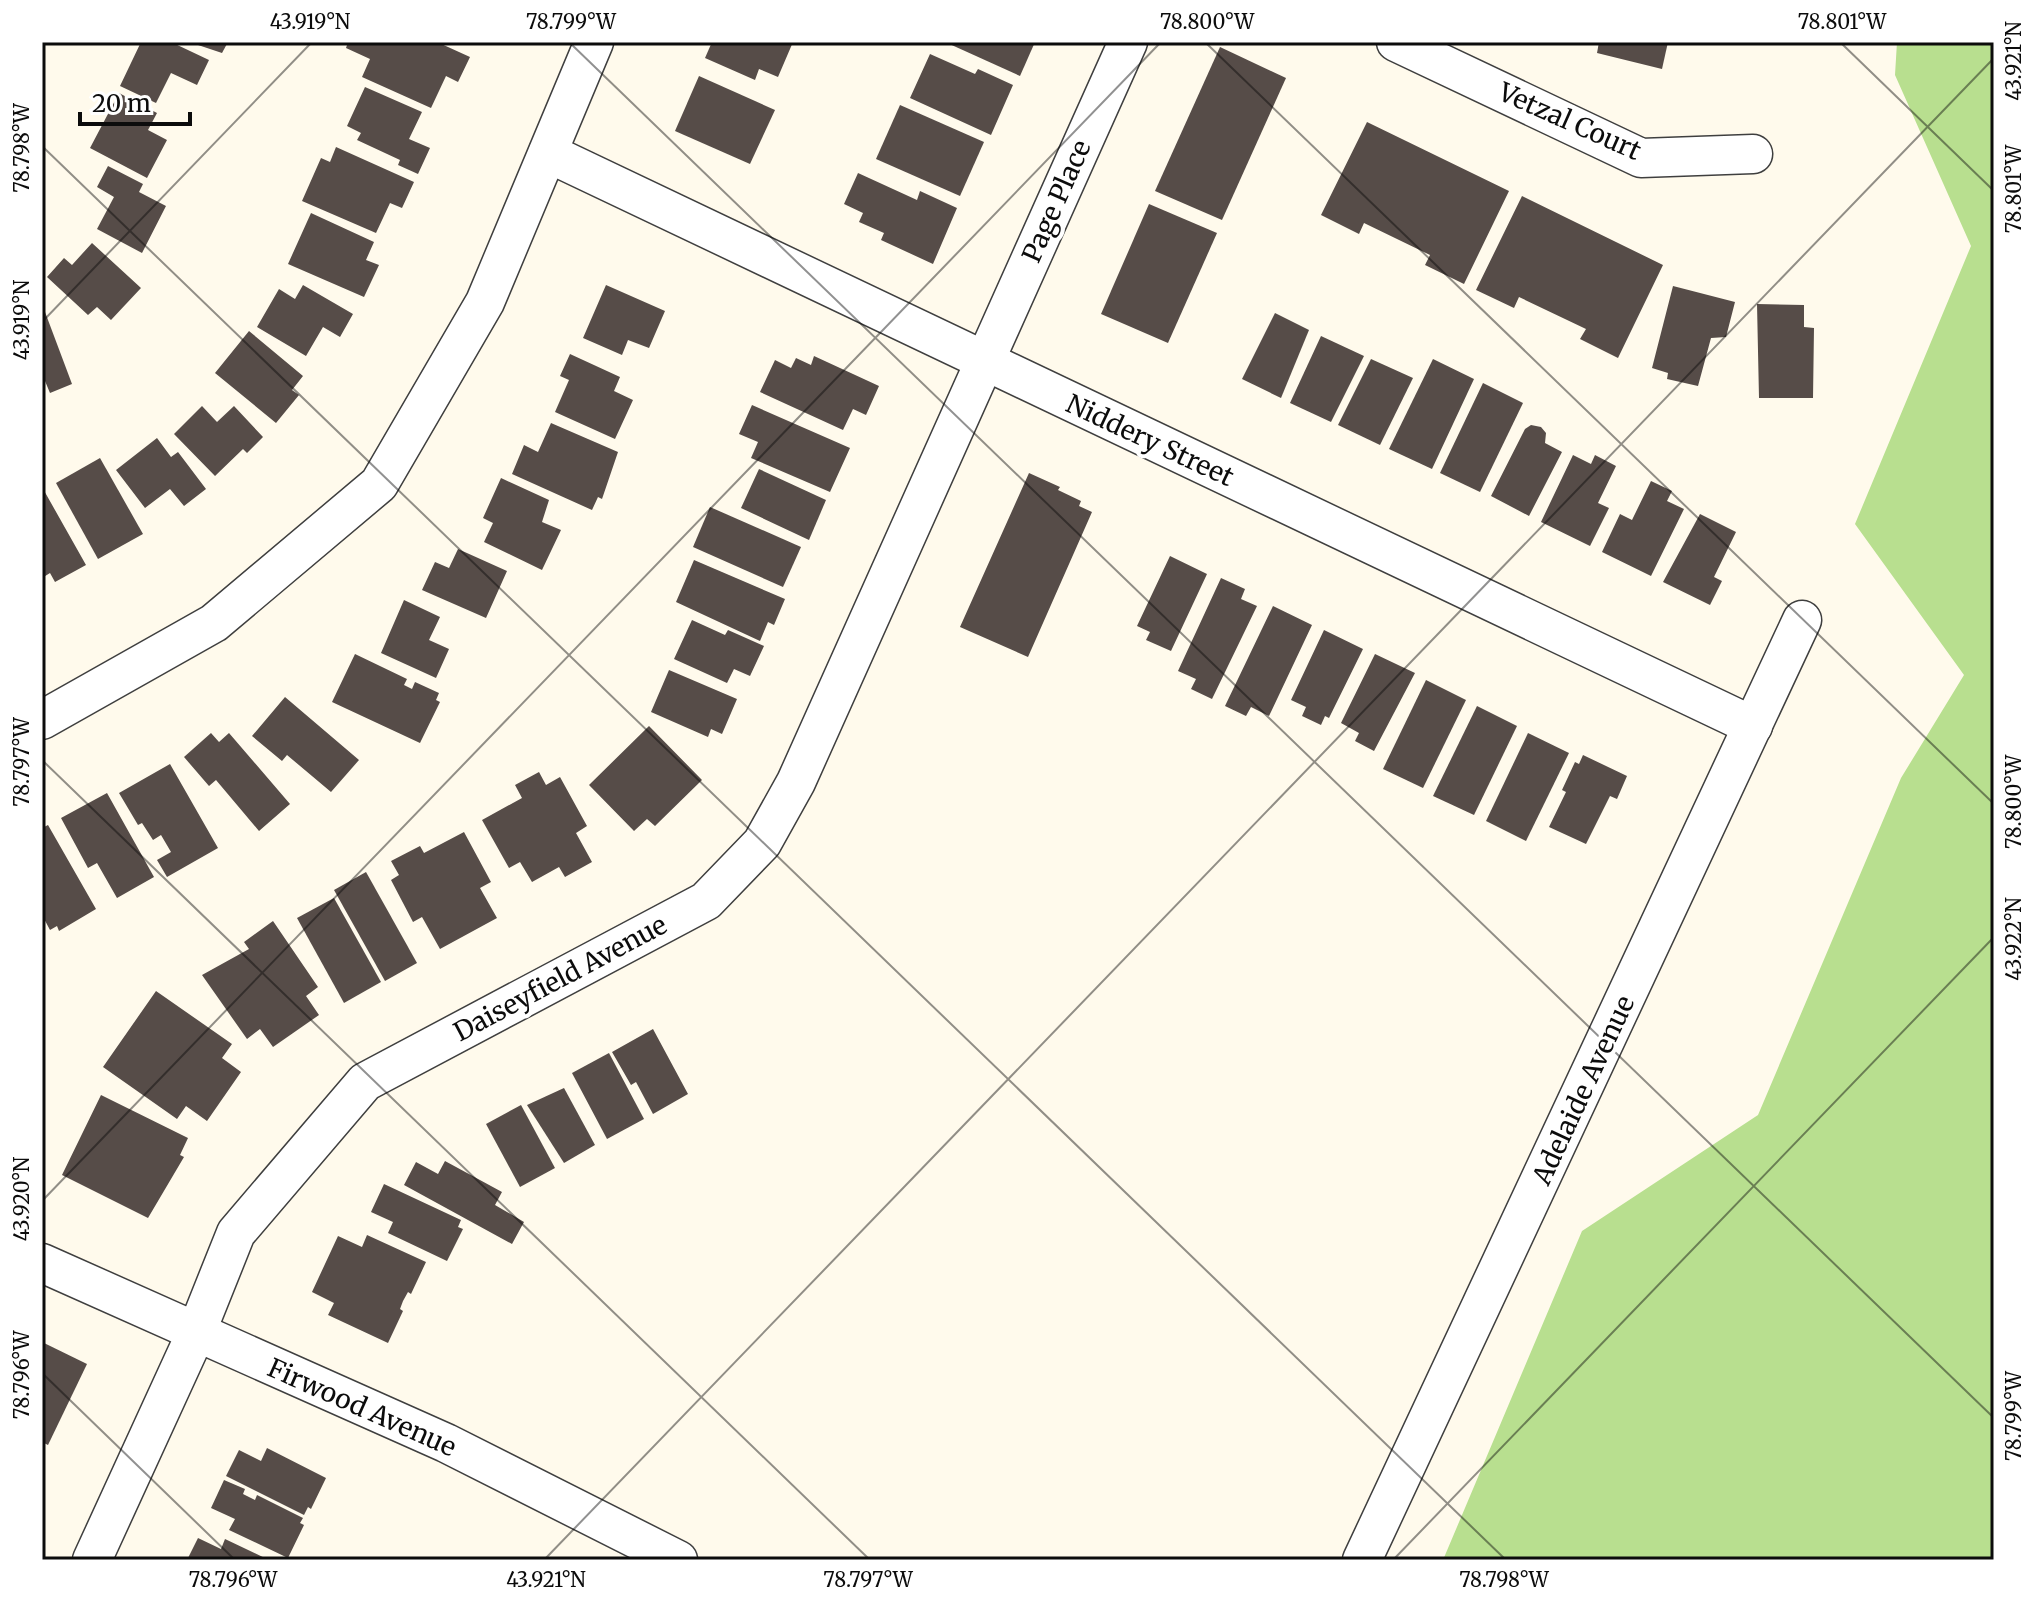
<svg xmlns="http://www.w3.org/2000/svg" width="2036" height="1602" viewBox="0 0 2036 1602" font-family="Merriweather,serif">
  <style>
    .forest { fill: #b8df8f }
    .building { fill: #564c48 }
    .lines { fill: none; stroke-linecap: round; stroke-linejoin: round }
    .street-casing { stroke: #3f3f3f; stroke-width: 41 }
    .street { stroke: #fff; stroke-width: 38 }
    .ticks { fill: none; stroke: #0c0c0c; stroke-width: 2; stroke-opacity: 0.45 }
    .labels { text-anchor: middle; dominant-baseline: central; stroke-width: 8; stroke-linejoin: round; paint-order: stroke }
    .street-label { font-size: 26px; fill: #0c0c0c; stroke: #fff }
    .neatline { fill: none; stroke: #0c0c0c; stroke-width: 3 }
    .ticks-label { font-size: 20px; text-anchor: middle; fill: #0c0c0c }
  </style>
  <rect width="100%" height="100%" fill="#fffaec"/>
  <polygon class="forest" points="1897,42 1994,42 1994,1560 1443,1560 1582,1231 1758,1115 1901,778 1964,675 1855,524 1971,246 1895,75"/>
  <g class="building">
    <polygon points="141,42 171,42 209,60 197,85 171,73 156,103 120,86"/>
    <polygon points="189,42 228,42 222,53"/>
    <polygon points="348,42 437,42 470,57 458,82 446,76 431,108 362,77 370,59 346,48"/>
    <polygon points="712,42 793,42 778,77 759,69 755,80 705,58"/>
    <polygon points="945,42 1035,42 1020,76"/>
    <polygon points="1599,42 1668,42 1662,69 1597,53"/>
    <polygon points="1220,47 1286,78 1222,220 1155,191"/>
    <polygon points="930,54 975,74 978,69 1013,85 991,135 910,98"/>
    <polygon points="699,76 775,110 750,164 675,131"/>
    <polygon points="365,87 422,112 409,139 430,148 418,174 398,165 400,160 357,140 361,133 347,126"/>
    <polygon points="119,93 157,113 148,130 167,140 147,178 90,148"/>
    <polygon points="900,105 984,142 960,196 876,159"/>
    <polygon points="1367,122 1509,191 1464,284 1425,265 1430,255 1364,223 1359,234 1321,215"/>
    <polygon points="336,147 414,182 402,208 390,203 376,233 302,201 321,158 330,162"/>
    <polygon points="108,166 143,184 139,192 166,206 142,253 97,229 114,197 97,187"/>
    <polygon points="858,173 917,200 920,191 957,208 933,264 881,240 884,233 859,222 863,213 844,204"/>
    <polygon points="1522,196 1663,265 1618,358 1580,339 1586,329 1519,297 1514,308 1476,290"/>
    <polygon points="1149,204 1217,233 1168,343 1101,314"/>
    <polygon points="311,213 374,242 366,260 379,265 364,297 288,264"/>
    <polygon points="92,243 141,288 111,320 97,307 88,315 47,277 64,258 72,265"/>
    <polygon points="303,285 353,314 340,337 323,327 306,356 257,327 279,289 295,299"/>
    <polygon points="606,285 665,311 649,348 628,340 622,355 583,338"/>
    <polygon points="1673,286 1735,302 1726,337 1711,338 1698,386 1667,379 1668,373 1652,368"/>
    <polygon points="42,304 72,384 50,393 45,381 42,382"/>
    <polygon points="1757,304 1804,305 1804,327 1814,328 1813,398 1759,398"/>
    <polygon points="1275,313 1309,330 1281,398 1242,379"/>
    <polygon points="249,331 303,376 292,390 299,395 276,423 215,373"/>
    <polygon points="1321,336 1364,356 1331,422 1290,403"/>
    <polygon points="570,354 620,377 614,391 633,400 615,439 555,412 569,380 560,376"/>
    <polygon points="814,356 879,386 866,415 853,409 843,430 760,392 775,360 791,368 796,358 811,365"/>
    <polygon points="1371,359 1413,378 1380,445 1338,425"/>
    <polygon points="1433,359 1474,379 1432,469 1389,449"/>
    <polygon points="1483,383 1523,403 1480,492 1440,473"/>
    <polygon points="752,405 850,448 830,492 751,458 758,442 739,434"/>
    <polygon points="202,406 217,422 234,406 263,437 247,453 243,449 215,476 174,434"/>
    <polygon points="551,423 618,452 602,499 598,497 592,510 512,474 524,445 538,452"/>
    <polygon points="1531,425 1541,427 1546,433 1545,443 1562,452 1529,516 1491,496 1525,429"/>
    <polygon points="157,438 171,457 178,452 206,489 184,506 170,489 145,508 116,470"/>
    <polygon points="1573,455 1591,464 1595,455 1616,466 1598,503 1609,508 1590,546 1541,522"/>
    <polygon points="100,458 143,534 98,559 56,483"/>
    <polygon points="759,469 826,500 809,540 741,508"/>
    <polygon points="1029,473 1060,487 1058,490 1081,501 1079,506 1092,512 1028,657 960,627"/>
    <polygon points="501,478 549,500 542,522 561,530 542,570 484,542 493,523 483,518"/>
    <polygon points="1651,481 1672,491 1667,501 1684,509 1651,576 1602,552 1620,514 1632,520"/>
    <polygon points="42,487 86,565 55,582 50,573 42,578"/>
    <polygon points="710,507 801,547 783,587 693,547"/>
    <polygon points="1700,514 1736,532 1714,577 1722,581 1710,605 1663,582"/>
    <polygon points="458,549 507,571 486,618 422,590 435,562 449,568"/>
    <polygon points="1170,556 1207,574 1171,651 1146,640 1150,632 1137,626"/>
    <polygon points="694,560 785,599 774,625 768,622 760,641 676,602"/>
    <polygon points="1221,578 1245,589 1241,599 1257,606 1212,699 1191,689 1196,679 1178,671"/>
    <polygon points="404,600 440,617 429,640 449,649 436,678 381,653"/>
    <polygon points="1273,606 1312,625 1269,716 1251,707 1246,716 1225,706"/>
    <polygon points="692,620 725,635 728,630 764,646 750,676 734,669 727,683 674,659"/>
    <polygon points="1324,630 1363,649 1329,718 1325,716 1321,725 1302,716 1306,707 1291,700"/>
    <polygon points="355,654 407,679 404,685 412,689 415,682 439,693 436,700 440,702 420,743 332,702"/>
    <polygon points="1375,654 1415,673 1374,751 1355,741 1359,733 1341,723"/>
    <polygon points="669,670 737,699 722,734 711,729 708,737 651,712"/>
    <polygon points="1426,680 1466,700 1423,788 1383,769"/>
    <polygon points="285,697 359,760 331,792 287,755 282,761 252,736"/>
    <polygon points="1477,706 1517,726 1474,815 1433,796"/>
    <polygon points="649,726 702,780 655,826 647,819 634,831 589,785"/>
    <polygon points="211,733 219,742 229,733 290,804 259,831 216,780 209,786 184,757"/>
    <polygon points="1528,733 1569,753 1526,841 1486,821"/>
    <polygon points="1583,755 1627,776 1617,799 1610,796 1586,844 1549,827 1566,792 1562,790 1575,762 1579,764"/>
    <polygon points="170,764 218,848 167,877 157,860 171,852 161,835 153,840 142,823 138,825 119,793"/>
    <polygon points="539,772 546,785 560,777 587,826 576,833 592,862 565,877 559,867 532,882 520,862 509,868 482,820 522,798 515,785"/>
    <polygon points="107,793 154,877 117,898 97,863 88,868 61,818"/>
    <polygon points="48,825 96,909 59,931 57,926 50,930 42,915 42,828"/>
    <polygon points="464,832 491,882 480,888 497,918 440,949 422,917 413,922 391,880 399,875 391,861 420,846 424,853"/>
    <polygon points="366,872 417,963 385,981 334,890"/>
    <polygon points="334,898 381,982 344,1003 297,918"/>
    <polygon points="273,921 318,987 306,996 319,1015 273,1047 260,1029 247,1039 202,975 249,949 244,942"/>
    <polygon points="156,991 232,1044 222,1058 241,1072 207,1121 186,1106 177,1119 103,1067"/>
    <polygon points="653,1029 688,1094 653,1114 636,1082 631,1085 612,1052"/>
    <polygon points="609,1053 644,1119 607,1139 572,1073"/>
    <polygon points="564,1088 595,1145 564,1163 527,1105"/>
    <polygon points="101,1095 188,1138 180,1155 184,1157 148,1218 62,1175"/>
    <polygon points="521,1105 555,1168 520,1187 486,1124"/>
    <polygon points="445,1161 502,1192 495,1205 524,1222 512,1244 404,1185 416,1162 438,1174"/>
    <polygon points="384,1184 461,1220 458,1227 463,1229 447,1261 388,1233 393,1222 371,1212"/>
    <polygon points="367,1235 426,1262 411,1294 408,1292 403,1301 400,1309 403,1311 388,1343 328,1315 334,1303 312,1292 338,1236 362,1247"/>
    <polygon points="42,1342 87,1364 48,1445 42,1442"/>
    <polygon points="267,1448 326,1478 311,1509 308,1507 304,1515 226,1476 239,1450 261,1461"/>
    <polygon points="224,1480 245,1489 243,1494 255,1500 257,1495 303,1518 300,1523 304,1525 288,1558 229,1530 235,1519 211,1508"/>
    <polygon points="198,1538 221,1549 225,1539 269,1560 187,1560"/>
  </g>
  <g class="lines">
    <defs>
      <g id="street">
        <polyline points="1396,42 1641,158 1753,154"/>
        <polyline points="548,153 1753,726"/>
        <polyline points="42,720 214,623 379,484 485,302 594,42"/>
        <polyline points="42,1263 446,1443 678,1560"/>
        <polyline points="92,1560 196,1333 236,1233 365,1082 706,901 762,843 796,782 1128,42"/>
        <polyline points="1362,1560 1802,620"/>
      </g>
    </defs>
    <use href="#street" class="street-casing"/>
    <use href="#street" class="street"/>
  </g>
  <path class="ticks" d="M569,42l1425,1376M1205,42l789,762M1840,42l154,149M42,146l1464,1414M42,322l270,-280M42,760l828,800M42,1201l1119,-1159M42,1373l193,187M544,1560l1450,-1502M1393,1560l601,-623"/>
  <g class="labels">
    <g class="street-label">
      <text transform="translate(1570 121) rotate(24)">Vetzal Court</text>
      <text transform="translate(1056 201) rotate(-66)">Page Place</text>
      <text transform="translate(1150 440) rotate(25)">Niddery Street</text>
      <text transform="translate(560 978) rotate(-28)">Daiseyfield Avenue</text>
      <text transform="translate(1583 1090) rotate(-65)">Adelaide Avenue</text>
      <text transform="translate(362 1407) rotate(24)">Firwood Avenue</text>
    </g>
  </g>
  <rect width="2036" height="1602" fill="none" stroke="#ffffff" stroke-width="88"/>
  <path d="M80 112v12h110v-12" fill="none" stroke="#0c0c0c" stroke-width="4"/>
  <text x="92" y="112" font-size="24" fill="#0c0c0c" stroke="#ffffff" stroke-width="6" paint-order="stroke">20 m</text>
  <rect x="44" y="44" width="1948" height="1514" class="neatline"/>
  <g class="ticks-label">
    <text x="310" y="29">43.919°N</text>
    <text x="571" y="29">78.799°W</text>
    <text x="1207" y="29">78.800°W</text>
    <text x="1842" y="29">78.801°W</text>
    <text transform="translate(2014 61) rotate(-90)" y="7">43.921°N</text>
    <text transform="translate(22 148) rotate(-90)" y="7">78.798°W</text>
    <text transform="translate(2014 189) rotate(-90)" y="7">78.801°W</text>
    <text transform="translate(22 320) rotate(-90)" y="7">43.919°N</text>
    <text transform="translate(22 762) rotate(-90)" y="7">78.797°W</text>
    <text transform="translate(2014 802) rotate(-90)" y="7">78.800°W</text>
    <text transform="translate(2014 939) rotate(-90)" y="7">43.922°N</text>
    <text transform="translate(22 1199) rotate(-90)" y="7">43.920°N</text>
    <text transform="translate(22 1375) rotate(-90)" y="7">78.796°W</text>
    <text transform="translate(2014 1416) rotate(-90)" y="7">78.799°W</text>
    <text x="233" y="1587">78.796°W</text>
    <text x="546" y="1587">43.921°N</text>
    <text x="868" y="1587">78.797°W</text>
    <text x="1504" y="1587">78.798°W</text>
  </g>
</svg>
